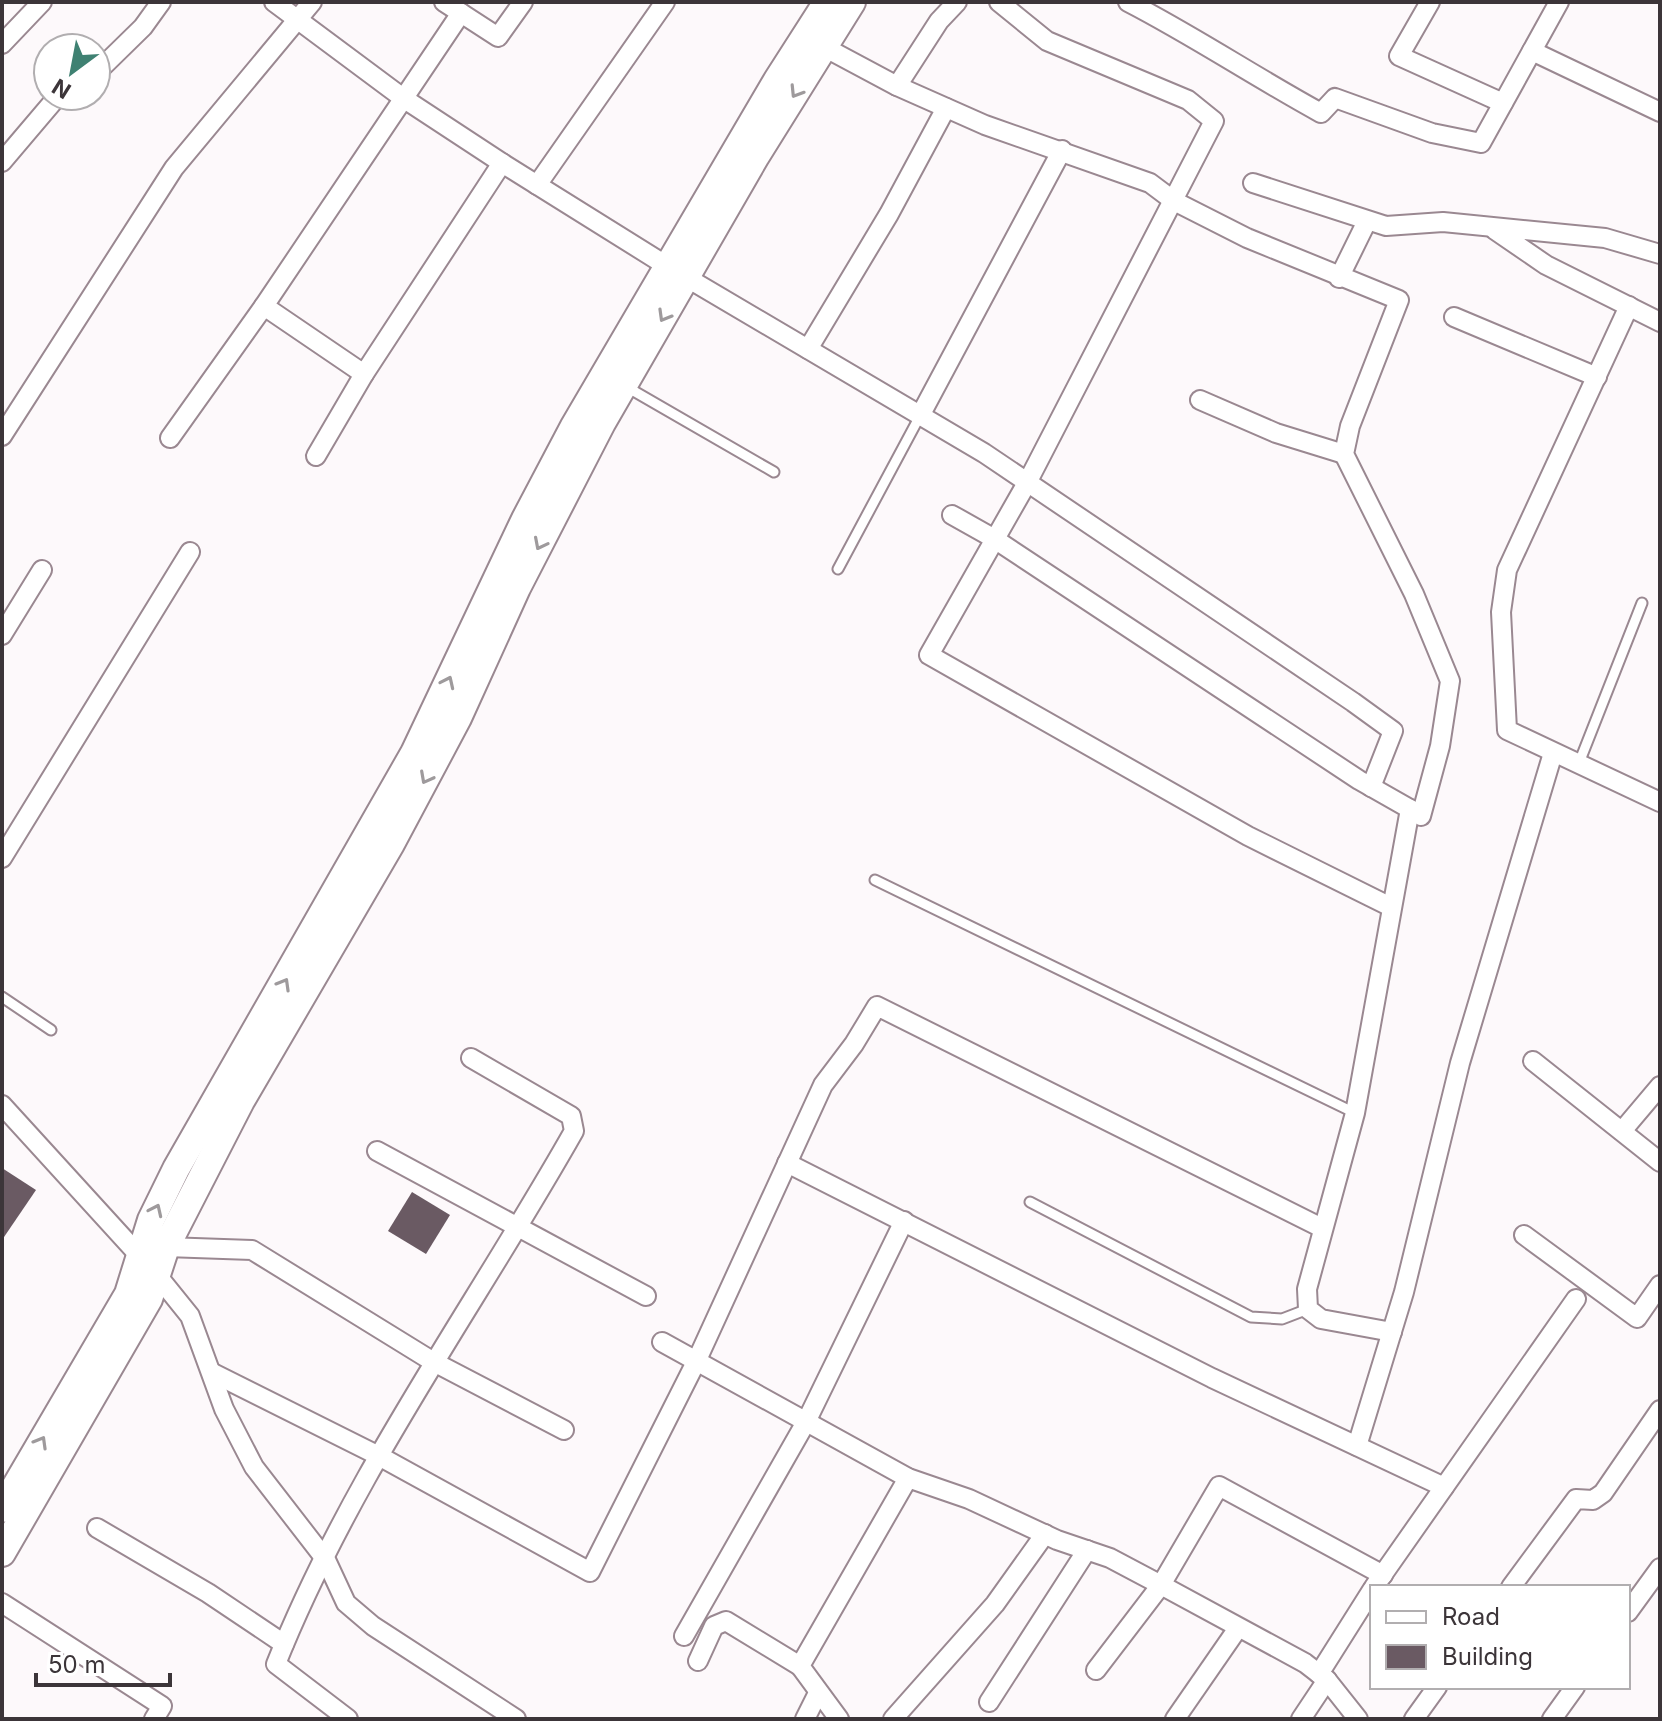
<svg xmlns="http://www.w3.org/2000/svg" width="1662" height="1721" viewBox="0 0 1662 1721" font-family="Inter,sans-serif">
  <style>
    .building { fill: #6a5a63 }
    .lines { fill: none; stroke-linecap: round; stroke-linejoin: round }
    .lane-casing { stroke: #9a8891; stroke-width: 13 }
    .street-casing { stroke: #9a8891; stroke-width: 22 }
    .secondary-casing { stroke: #9a8891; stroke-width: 30 }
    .lane { stroke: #fff; stroke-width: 9 }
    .street { stroke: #fff; stroke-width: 18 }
    .secondary { stroke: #fff; stroke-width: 26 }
    .oneway { stroke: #9e9a9c }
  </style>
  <rect width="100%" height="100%" fill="#fdf9fb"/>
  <g class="building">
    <polygon points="2,1168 36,1190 2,1240"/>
    <polygon points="412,1192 450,1215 426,1254 388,1231"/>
  </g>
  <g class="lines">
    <defs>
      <g id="lane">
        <polyline points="625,386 774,472"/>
        <polyline points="838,569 921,414"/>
        <polyline points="1579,763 1642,603"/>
        <polyline points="875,880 1355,1113"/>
        <polyline points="2,997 51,1030"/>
        <polyline points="1030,1202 1251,1317 1282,1319 1308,1309"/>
      </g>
      <g id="street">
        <polyline points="274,2 403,98 502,163 667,266 984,453 1353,702 1393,731 1371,787"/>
        <polyline points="444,2 498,37 523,2"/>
        <polyline points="999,2 1047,41 1188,100 1214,121 1028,481 929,655 1248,836 1391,907"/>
        <path d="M1128,2c66,34 127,75 193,111l14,-15 97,35 49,10 78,-141"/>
        <polyline points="1430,2 1399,56 1503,103"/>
        <polyline points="461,13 264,306 364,374 502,163"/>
        <polyline points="2,44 42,2"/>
        <polyline points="824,47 897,86 985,125 1150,183 1174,201 1247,238 1399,300 1350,426 1344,454 1414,594 1450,681 1440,746 1421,816 1410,809"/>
        <polyline points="1532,51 1660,112"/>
        <polyline points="96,73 143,27 161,2"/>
        <polyline points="897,86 939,21 957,2"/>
        <polyline points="2,162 58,96"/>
        <polyline points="1253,183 1386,226 1443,222 1605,238 1660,254"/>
        <polyline points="537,185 665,2"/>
        <polyline points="1495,230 1546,265 1660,322"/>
        <polyline points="1339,278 1367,221"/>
        <polyline points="1629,306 1507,570 1501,612 1507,730 1660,802"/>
        <polyline points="1454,317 1597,377"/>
        <polyline points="808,349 889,214 946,108"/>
        <polyline points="1200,400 1276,433 1344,454"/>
        <polyline points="921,414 1062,150"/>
        <polyline points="2,436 174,168 312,2"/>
        <polyline points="170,438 264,306"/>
        <polyline points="316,456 364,374"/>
        <polyline points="952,515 993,538 1359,780 1410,809 1355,1113 1307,1289 1308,1309 1321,1319 1392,1332"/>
        <polyline points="2,635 42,570"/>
        <polyline points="2,858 190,552"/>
        <polyline points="1533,1061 1660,1162"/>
        <polyline points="2,1105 157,1275 190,1316 224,1409 254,1467 326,1560 346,1603 373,1626 516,1719"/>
        <polyline points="1622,1131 1660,1086"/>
        <polyline points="377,1151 646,1296"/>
        <polyline points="787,1163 1212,1378 1444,1487"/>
        <polyline points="1524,1235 1637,1318 1660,1285"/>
        <polyline points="166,1247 252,1250 432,1361 564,1430"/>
        <polyline points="662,1342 908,1478 969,1499 1057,1540 1110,1558 1161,1585 1305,1663 1327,1680 1358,1719"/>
        <polyline points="213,1373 379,1456 590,1572 696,1362 823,1085 854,1044 877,1006 1322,1228"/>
        <polyline points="1357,1446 1404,1292 1460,1063 1553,753"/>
        <polyline points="97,1528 208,1593 284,1644"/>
        <polyline points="1374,1587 1576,1299"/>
        <polyline points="1511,1587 1576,1499 1593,1500 1603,1493 1660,1410"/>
        <polyline points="2,1603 162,1706 154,1719"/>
        <polyline points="1628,1612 1660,1568"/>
        <polyline points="684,1636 806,1422 904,1221"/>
        <polyline points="698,1661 714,1626 726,1621 800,1666"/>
        <polyline points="1096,1670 1161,1585 1219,1486 1383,1575"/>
        <polyline points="1319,1674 1372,1590"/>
        <polyline points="989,1702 1087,1550"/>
        <path d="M348,1719l-72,-55c76,-190 198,-356 298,-533l-3,-15 -100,-58"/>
        <polyline points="805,1719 818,1693"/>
        <polyline points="839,1719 800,1666 908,1478"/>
        <polyline points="893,1719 995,1604 1045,1534"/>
        <polyline points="1175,1719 1238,1628"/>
        <polyline points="1301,1719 1327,1680"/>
        <polyline points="1414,1719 1437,1687"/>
        <polyline points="1552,1719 1575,1687"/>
      </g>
      <g id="secondary">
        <polyline points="2,1509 128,1294 151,1220 176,1169 414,753 525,519 574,426 777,80 827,2"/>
        <polyline points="2,1553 149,1299 166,1247 241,1101 391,844 458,718 517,588 602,423 756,156 852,2"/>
      </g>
    </defs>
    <use href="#lane" class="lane-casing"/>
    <use href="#street" class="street-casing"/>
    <use href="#secondary" class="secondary-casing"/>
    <use href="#lane" class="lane"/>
    <use href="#street" class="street"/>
    <use href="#secondary" class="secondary"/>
  </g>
  <defs><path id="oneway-chevron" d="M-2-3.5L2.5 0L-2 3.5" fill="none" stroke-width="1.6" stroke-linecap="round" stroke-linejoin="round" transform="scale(2)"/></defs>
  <g class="oneway">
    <use href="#oneway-chevron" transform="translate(796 92) rotate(122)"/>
    <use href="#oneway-chevron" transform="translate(664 316) rotate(120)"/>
    <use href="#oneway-chevron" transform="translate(540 544) rotate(117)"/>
    <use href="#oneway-chevron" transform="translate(448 682) rotate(-65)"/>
    <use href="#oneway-chevron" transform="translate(426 778) rotate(118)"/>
    <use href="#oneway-chevron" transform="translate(284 984) rotate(-60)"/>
    <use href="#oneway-chevron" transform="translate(156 1210) rotate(-65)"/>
    <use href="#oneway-chevron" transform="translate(41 1442) rotate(-60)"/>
  </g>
  <rect width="1662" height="1721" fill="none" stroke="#3c3539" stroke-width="8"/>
  <rect x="1370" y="1585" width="260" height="104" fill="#ffffff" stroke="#b1aeb0" stroke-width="2"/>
  <rect x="1386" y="1611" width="40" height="12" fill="#ffffff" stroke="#b1aeb0" stroke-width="2"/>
  <text x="1442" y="1625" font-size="24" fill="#3c3539">Road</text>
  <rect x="1386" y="1645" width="40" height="24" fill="#6a5a63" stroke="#b1aeb0" stroke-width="2"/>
  <text x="1442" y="1665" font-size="24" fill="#3c3539">Building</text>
  <g transform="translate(72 72) rotate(212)"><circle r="38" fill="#ffffff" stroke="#b1aeb0" stroke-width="2"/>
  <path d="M0-6L14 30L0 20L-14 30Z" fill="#3f8172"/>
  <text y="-12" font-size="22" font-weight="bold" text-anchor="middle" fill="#3c3539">N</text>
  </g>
  <path d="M36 1673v12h134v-12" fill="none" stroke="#3c3539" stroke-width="4"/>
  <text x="48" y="1673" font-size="24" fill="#3c3539" stroke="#ffffff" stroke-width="6" paint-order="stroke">50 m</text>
</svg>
